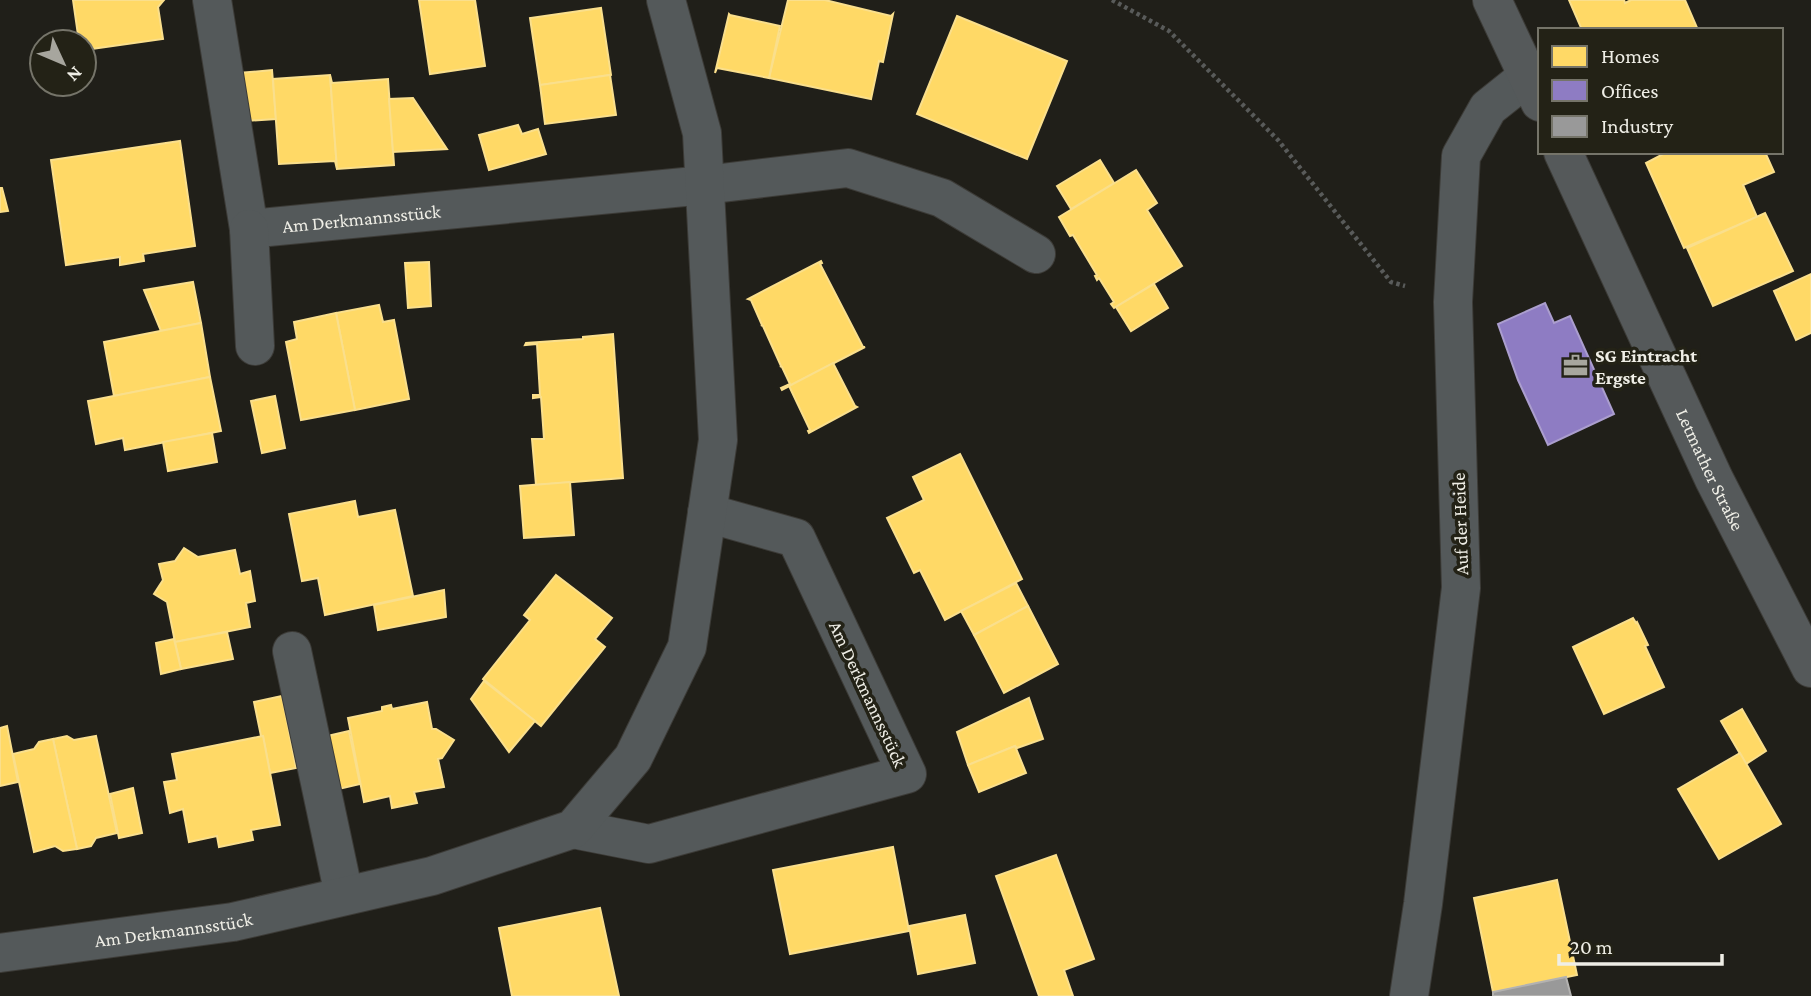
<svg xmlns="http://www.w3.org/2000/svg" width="1811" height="996" viewBox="0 0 1811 996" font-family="'Crimson Pro',serif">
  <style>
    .homes { fill: #ffd966; stroke: #fadf8c; stroke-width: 2 }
    .offices { fill: #8e7cc3; stroke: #ab9ece; stroke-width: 2 }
    .industry { fill: #999; stroke: #b3b2b0; stroke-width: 2 }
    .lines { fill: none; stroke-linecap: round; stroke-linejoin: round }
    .minor-casing { stroke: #3c3b37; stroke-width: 40 }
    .major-casing { stroke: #3c3b37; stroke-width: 40 }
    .path { stroke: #595b5a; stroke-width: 4.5; stroke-dasharray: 3.5 3.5; stroke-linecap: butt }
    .minor { stroke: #54595a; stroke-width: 38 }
    .major { stroke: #55595a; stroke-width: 38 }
    .labels { text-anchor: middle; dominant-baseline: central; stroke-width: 7; stroke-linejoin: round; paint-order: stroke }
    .street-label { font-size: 19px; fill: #efeee6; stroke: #232216 }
    .poi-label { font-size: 19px; font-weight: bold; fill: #efeee6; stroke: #232216; text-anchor: start }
  </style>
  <rect width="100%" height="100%" fill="#201f19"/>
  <g class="homes">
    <polygon points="73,0 164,0 158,7 163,39 84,50 84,42 79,42"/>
    <polygon points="419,0 475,0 485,66 430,74"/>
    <polygon points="788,0 825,0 891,16 893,14 883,62 879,61 871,99 769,78"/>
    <polygon points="1569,0 1624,0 1625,3 1631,0 1685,0 1698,30 1582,30"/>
    <polygon points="601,8 611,75 540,85 530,18"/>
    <polygon points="729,14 730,15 780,26 769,78 717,68 715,73"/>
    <polygon points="957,16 1067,61 1027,159 917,114"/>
    <polygon points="272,70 276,119 245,121 239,73"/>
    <polygon points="330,75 337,169 335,161 279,164 273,79"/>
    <polygon points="330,75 332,83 388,79 394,165 337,169"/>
    <polygon points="610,75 616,115 545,124 540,85"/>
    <polygon points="413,98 447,149 393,152 389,99"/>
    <polygon points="518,125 522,134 538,129 546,154 489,170 479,135"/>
    <polygon points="180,141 195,246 143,254 144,261 120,265 120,257 66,265 51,160"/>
    <polygon points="1667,152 1765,152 1774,172 1743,185 1757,217 1684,248 1646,163"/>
    <polygon points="1100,160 1114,183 1071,209 1057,186"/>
    <polygon points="1136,170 1157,203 1147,210 1182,266 1114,308 1111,304 1114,302 1099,278 1097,280 1095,276 1097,275 1073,235 1070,236 1059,217"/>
    <polygon points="0,188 2,188 8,211 0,212"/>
    <polygon points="1765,213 1793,271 1713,306 1687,248"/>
    <polygon points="821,261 822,263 820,264 863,347 865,347 782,390 781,388 790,384 782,367 780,366 781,366 763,326 761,325 762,325 751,300 748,299"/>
    <polygon points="429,262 431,306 408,308 405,263"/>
    <polygon points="1811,274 1811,333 1796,340 1774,291"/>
    <polygon points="193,282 201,323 161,331 144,290"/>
    <polygon points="1154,284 1168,308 1131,331 1116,307"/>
    <polygon points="379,305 383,322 394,320 409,399 355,410 336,313"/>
    <polygon points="336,313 355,410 301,420 286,342 297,339 294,322"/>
    <polygon points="201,323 210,377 114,396 104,342"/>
    <polygon points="613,334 623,478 536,485 532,439 544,439 541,397 533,398 533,395 540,395 537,344 525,345 526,343 583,339 583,337"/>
    <polygon points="833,363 855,406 857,407 809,433 808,431 810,430 789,386"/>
    <polygon points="210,377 221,431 125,450 123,438 96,444 88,401"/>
    <polygon points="275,396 285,448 262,453 251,401"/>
    <polygon points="212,433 217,462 168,471 163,442"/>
    <polygon points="960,454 1022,579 945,620 920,570 914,573 887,518 924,500 913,477"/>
    <polygon points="570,482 574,535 524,538 520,486"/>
    <polygon points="355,501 358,517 395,510 413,596 325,615 318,578 302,581 289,514"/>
    <polygon points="184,548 198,557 235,550 240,574 250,571 255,601 246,603 250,627 175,642 167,602 154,594 163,580 159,564 175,561"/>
    <polygon points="556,575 612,618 595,639 605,647 541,726 483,679 530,620 524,615"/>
    <polygon points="1016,583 1028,606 974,635 961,611"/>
    <polygon points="444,590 446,617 378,630 374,605"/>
    <polygon points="1028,606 1058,664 1004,693 974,635"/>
    <polygon points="1633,618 1636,623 1637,622 1648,645 1645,646 1664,687 1604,714 1573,647"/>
    <polygon points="227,632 233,659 181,669 175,642"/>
    <polygon points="174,639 181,669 161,674 156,643"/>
    <polygon points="484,681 535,721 509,752 471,699"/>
    <polygon points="282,696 296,768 270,773 263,736 261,736 254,702"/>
    <polygon points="1029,698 1043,739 1017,748 1015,746 968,765 957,732"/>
    <polygon points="427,702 432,729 436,729 454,740 442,758 438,759 444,787 414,792 417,803 392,808 390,796 364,802 348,718 382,711 382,707 391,705 392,709"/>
    <polygon points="1742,709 1766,751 1746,764 1721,721"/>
    <polygon points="7,726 18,782 0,786 0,728"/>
    <polygon points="349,731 360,784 334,790 323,737"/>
    <polygon points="67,736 74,740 96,736 117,833 96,838 91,846 77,849 53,739"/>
    <polygon points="263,736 280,825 251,830 253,840 219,847 217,836 189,842 183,809 170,813 164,782 177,780 172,754"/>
    <polygon points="53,739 77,849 63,851 55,846 34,852 13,754 34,749 39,742"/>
    <polygon points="1015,746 1026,773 979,792 968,765"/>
    <polygon points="1740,753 1781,824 1719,859 1678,789"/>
    <polygon points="133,788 142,833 119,838 110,794"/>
    <polygon points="893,847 909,931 790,954 773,870"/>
    <polygon points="1056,855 1094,959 1064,970 1073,996 1039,996 996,876"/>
    <polygon points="1557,880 1577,975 1493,992 1474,898"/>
    <polygon points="600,908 619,996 512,996 499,928"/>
    <polygon points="965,915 975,963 918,974 909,926"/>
  </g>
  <polygon class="offices" points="1545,303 1554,323 1570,316 1614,414 1548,445 1518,380 1498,324"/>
  <polygon class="industry" points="1566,977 1571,996 1493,996 1493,992"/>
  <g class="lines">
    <defs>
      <g id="minor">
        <path id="s1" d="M212,0l37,229 456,-44 143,-17 94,30 94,56"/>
        <polyline points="249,229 255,346"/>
        <polyline points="292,651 344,895"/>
        <polyline points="573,829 649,844 907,774 796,538 707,513"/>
        <path id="s2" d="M0,953l233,-31 199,-46 141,-47 60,-71 54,-111 31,-207 -16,-307 -36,-133"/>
        <polyline points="1409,996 1423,904 1461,588 1453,302 1461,156 1488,108 1528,76"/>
      </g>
      <g id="major">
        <polyline points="1492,0 1540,102"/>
        <path id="s3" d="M1563,152l151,327 97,189"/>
      </g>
    </defs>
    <use href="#minor" class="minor-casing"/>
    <use href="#major" class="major-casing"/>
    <polyline class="path" points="1112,0 1169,31 1278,140 1391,282 1405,286"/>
    <use href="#minor" class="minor"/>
    <use href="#major" class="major"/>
  </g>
  <defs>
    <symbol id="office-bare" viewBox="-9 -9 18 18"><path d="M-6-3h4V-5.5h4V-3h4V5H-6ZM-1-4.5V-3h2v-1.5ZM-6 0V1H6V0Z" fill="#a7a69e" stroke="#232216" stroke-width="2.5" paint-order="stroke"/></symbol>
  </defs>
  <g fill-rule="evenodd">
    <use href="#office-bare" x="1558" y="348" width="35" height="35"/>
  </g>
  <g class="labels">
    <g class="street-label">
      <text stroke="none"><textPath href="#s1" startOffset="345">Am Derkmannsstück</textPath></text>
      <text stroke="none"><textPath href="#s3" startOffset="350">Letmather Straße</textPath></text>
      <text transform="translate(1460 524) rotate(-92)">Auf der Heide</text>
      <text transform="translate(868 694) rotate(65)">Am Derkmannsstück</text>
      <text stroke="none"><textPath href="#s2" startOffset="175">Am Derkmannsstück</textPath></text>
    </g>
    <g class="poi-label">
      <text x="1595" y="355">SG Eintracht<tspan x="1595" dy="22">Ergste</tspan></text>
    </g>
  </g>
  <rect x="1538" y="28" width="245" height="126" fill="#232216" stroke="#757469" stroke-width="2"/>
  <rect x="1552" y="46" width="35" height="21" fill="#ffd966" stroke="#757469" stroke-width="2"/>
  <text x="1601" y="63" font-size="21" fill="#efeee6">Homes</text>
  <rect x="1552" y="80" width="35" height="21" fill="#8e7cc3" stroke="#757469" stroke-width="2"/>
  <text x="1601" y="98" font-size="21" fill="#efeee6">Offices</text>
  <rect x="1552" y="116" width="35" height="21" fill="#999999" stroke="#757469" stroke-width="2"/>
  <text x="1601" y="133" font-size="21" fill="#efeee6">Industry</text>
  <g transform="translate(63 63) rotate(134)"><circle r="33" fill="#232216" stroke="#757469" stroke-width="2"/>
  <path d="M0-5L12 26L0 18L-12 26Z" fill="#a7a69e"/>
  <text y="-10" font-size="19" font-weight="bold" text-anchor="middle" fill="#efeee6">N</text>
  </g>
  <path d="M1559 954v10h163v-10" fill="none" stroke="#efeee6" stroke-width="3.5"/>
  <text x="1570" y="954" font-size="21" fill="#efeee6" stroke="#232216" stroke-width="5" paint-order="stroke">20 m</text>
</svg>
